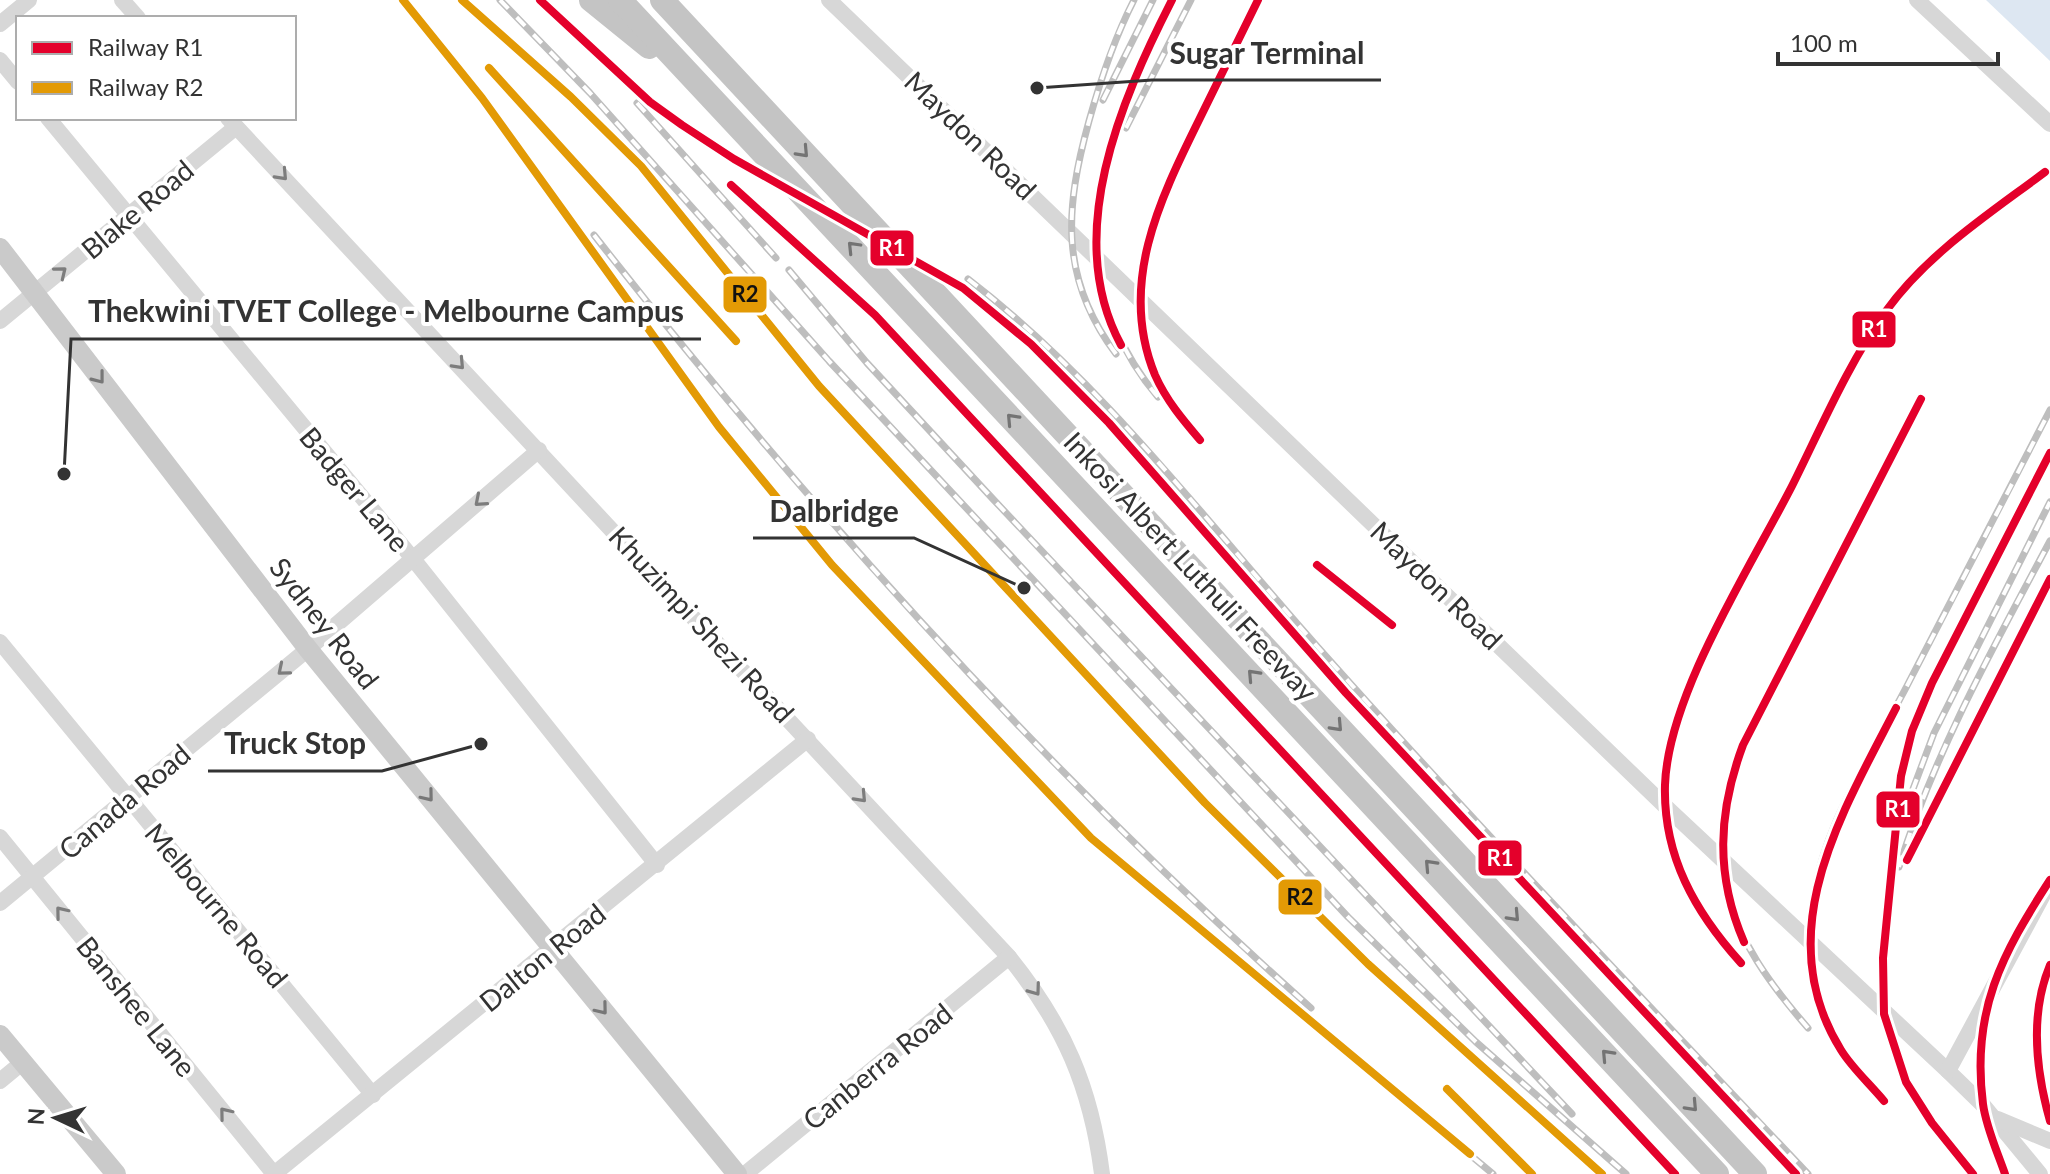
<svg xmlns="http://www.w3.org/2000/svg" width="2050" height="1174" viewBox="0 0 2050 1174" font-family="Lato,sans-serif">
  <style>
    .water { fill: #dde7f2 }
    .lines { fill: none; stroke-linecap: round; stroke-linejoin: round }
    .minor { stroke: #d7d7d7; stroke-width: 16 }
    .major { stroke: #cacaca; stroke-width: 20 }
    .highway { stroke: #c4c4c4; stroke-width: 24 }
    .rail-casing { stroke: #bebebe; stroke-width: 7 }
    .rail { stroke: #fff; stroke-width: 4; stroke-dasharray: 12; stroke-linecap: butt }
    .rail-1-casing { stroke: #fff; stroke-width: 14 }
    .rail-2-casing { stroke: #fff; stroke-width: 14 }
    .rail-1 { stroke: #e4002b; stroke-width: 8 }
    .rail-2 { stroke: #e39a05; stroke-width: 8 }
    .oneway { stroke: #747474 }
    .oneway2 { stroke: #7d7d7d }
    .oneway3 { stroke: #777 }
    .labels { text-anchor: middle; dominant-baseline: central; stroke-width: 8; stroke-linejoin: round; paint-order: stroke }
    .street-label { font-size: 28px; fill: #333; stroke: #fff }
    .leader { fill: none; stroke: #333; stroke-width: 3 }
    .callout-dot { fill: #333; stroke: #fff; stroke-width: 3 }
    .callout-label { font-size: 30px; text-anchor: middle; font-weight: bold; fill: #333; stroke: #fff; stroke-width: 8; stroke-linejoin: round; paint-order: stroke }
    .line-badge { stroke: #fff; stroke-width: 3 }
    .badge-label { font-size: 22px; text-anchor: middle; font-weight: bold; fill: #fff }
    .pale-badge-label { font-size: 22px; text-anchor: middle; font-weight: bold; fill: #111 }
  </style>
  <rect width="100%" height="100%" fill="#fff"/>
  <polygon class="water" points="1986,0 2050,0 2050,61"/>
  <g class="lines">
    <g class="minor">
      <polyline points="122,0 138,18"/>
      <polyline points="829,0 1666,807 1948,1071 1983,1105 2040,1174"/>
      <polyline points="1917,0 2050,124"/>
      <polyline points="0,24 29,0"/>
      <polyline points="0,60 18,82"/>
      <polyline points="48,118 414,560 657,865"/>
      <path d="M228,118l781,839c55,68 82,130 93,217"/>
      <polyline points="0,321 236,127"/>
      <polyline points="0,642 373,1095"/>
      <polyline points="0,837 274,1174"/>
      <polyline points="0,903 308,649 539,450"/>
      <polyline points="1948,1071 2050,882"/>
      <polyline points="0,1081 23,1062"/>
      <polyline points="1998,1119 2050,1141"/>
      <polyline points="274,1174 808,739"/>
      <polyline points="745,1174 1009,957"/>
    </g>
    <g class="major">
      <polyline points="0,248 308,649 737,1174"/>
      <polyline points="0,1035 116,1174"/>
    </g>
    <g class="highway">
      <polyline points="591,0 649,47"/>
      <polyline points="620,0 1717,1174"/>
      <polyline points="662,0 1755,1174"/>
    </g>
    <defs>
      <g id="rail">
        <polyline points="403,0 482,98 775,499 922,662 1091,838 1493,1174"/>
        <polyline points="500,0 590,93 829,361 1348,917 1476,1042 1626,1174"/>
        <polyline points="540,0 650,102 734,159"/>
        <polyline points="1103,100 1153,0"/>
        <polyline points="637,103 776,258"/>
        <polyline points="1126,128 1191,0"/>
        <path d="M594,235c217,276 454,539 717,773"/>
        <polyline points="789,270 867,363 992,498 1572,1114"/>
        <path d="M968,279c133,102 237,241 348,366 160,180 327,354 492,529"/>
        <path d="M1116,354c-57,-76 -51,-146 -27,-233 12,-43 25,-82 45,-121"/>
        <path d="M1158,397c-106,-125 -52,-267 14,-397"/>
        <path d="M1200,440c-17,-20 -34,-40 -45,-65 -37,-90 4,-174 44,-255 20,-40 39,-80 59,-120"/>
        <polyline points="1317,565 1392,625"/>
        <polyline points="1904,813 1934,733 2050,502"/>
        <polyline points="1917,838 2050,579"/>
        <path d="M1899,867c35,-114 95,-221 151,-326"/>
        <path d="M1741,963c-46,-51 -78,-107 -76,-178 3,-90 85,-217 127,-299 29,-58 56,-122 94,-175 42,-58 103,-97 159,-139"/>
        <path d="M2050,965c-21,50 -14,106 0,156"/>
        <path d="M1808,1028c-81,-93 -110,-162 -65,-283l178,-346"/>
        <path d="M1884,1101c-50,-59 -74,-94 -73,-174 0,-87 61,-172 99,-247 47,-90 94,-180 140,-270"/>
        <polyline points="1973,1174 1932,1123 1906,1082 1884,1014 1883,958 1901,776 1912,731 1932,683 2050,453"/>
        <path d="M2005,1174c-8,-23 -19,-47 -22,-70 -12,-93 19,-150 67,-224"/>
      </g>
    </defs>
    <use href="#rail" class="rail-casing"/>
    <use href="#rail" class="rail"/>
    <defs>
      <g id="rail-1">
        <polyline points="540,0 650,102 682,125 734,159 963,288 1031,344 1109,423 1346,693 1796,1174"/>
        <polyline points="731,185 875,315 1675,1174"/>
        <path d="M1121,345c-59,-109 0,-245 51,-345"/>
        <path d="M1200,440c-17,-20 -34,-40 -45,-65 -37,-90 4,-174 44,-255 20,-40 39,-80 59,-120"/>
        <polyline points="1317,565 1392,625"/>
        <polyline points="1907,860 2050,579"/>
        <path d="M1744,942c-29,-67 -26,-130 -1,-197l178,-346"/>
        <path d="M1741,963c-46,-51 -78,-107 -76,-178 3,-90 85,-217 127,-299 29,-58 56,-122 94,-175 42,-58 103,-97 159,-139"/>
        <path d="M2050,965c-21,50 -14,106 0,156"/>
        <path d="M1884,1101c-14,-17 -32,-33 -43,-51 -73,-117 1,-237 55,-342"/>
        <polyline points="1973,1174 1932,1123 1906,1082 1884,1014 1883,958 1901,776 1912,731 1932,683 2050,453"/>
        <path d="M2005,1174c-8,-23 -19,-47 -22,-70 -12,-93 19,-150 67,-224"/>
      </g>
      <g id="rail-2">
        <polyline points="403,0 482,98 719,427 832,565 1091,838 1470,1154"/>
        <polyline points="462,0 571,97 641,166 819,386 1205,803 1368,964 1602,1174"/>
        <polyline points="489,68 736,341"/>
        <polyline points="1447,1089 1532,1174"/>
      </g>
    </defs>
    <use href="#rail-1" class="rail-1-casing"/>
    <use href="#rail-2" class="rail-2-casing"/>
    <use href="#rail-1" class="rail-1"/>
    <use href="#rail-2" class="rail-2"/>
  </g>
  <defs><path id="oneway-chevron" d="M-2-3.5L2.5 0L-2 3.5" fill="none" stroke-width="1.6" stroke-linecap="round" stroke-linejoin="round" transform="scale(2)"/></defs>
  <g class="oneway">
    <use href="#oneway-chevron" transform="translate(803 152) rotate(47)"/>
    <use href="#oneway-chevron" transform="translate(853 247) rotate(-134)"/>
    <use href="#oneway-chevron" transform="translate(1012 419) rotate(-133)"/>
    <use href="#oneway-chevron" transform="translate(1253 675) rotate(-133)"/>
    <use href="#oneway-chevron" transform="translate(1337 726) rotate(47)"/>
    <use href="#oneway-chevron" transform="translate(1430 865) rotate(-133)"/>
    <use href="#oneway-chevron" transform="translate(1514 916) rotate(47)"/>
    <use href="#oneway-chevron" transform="translate(1607 1055) rotate(-133)"/>
    <use href="#oneway-chevron" transform="translate(1692 1106) rotate(47)"/>
  </g>
  <g class="oneway2">
    <use href="#oneway-chevron" transform="translate(282 175) rotate(47)"/>
    <use href="#oneway-chevron" transform="translate(61 272) rotate(-39)"/>
    <use href="#oneway-chevron" transform="translate(459 364) rotate(47)"/>
    <use href="#oneway-chevron" transform="translate(480 501) rotate(139)"/>
    <use href="#oneway-chevron" transform="translate(283 670) rotate(140)"/>
    <use href="#oneway-chevron" transform="translate(861 797) rotate(47)"/>
    <use href="#oneway-chevron" transform="translate(61 912) rotate(-129)"/>
    <use href="#oneway-chevron" transform="translate(1035 990) rotate(54)"/>
    <use href="#oneway-chevron" transform="translate(225 1113) rotate(-129)"/>
  </g>
  <g class="oneway3">
    <use href="#oneway-chevron" transform="translate(99 378) rotate(52)"/>
    <use href="#oneway-chevron" transform="translate(428 796) rotate(51)"/>
    <use href="#oneway-chevron" transform="translate(602 1009) rotate(51)"/>
  </g>
  <g class="labels">
    <g class="street-label">
      <text transform="translate(971 135) rotate(44)">Maydon Road</text>
      <text transform="translate(137 209) rotate(-40)">Blake Road</text>
      <text transform="translate(355 489) rotate(50)">Badger Lane</text>
      <text transform="translate(1191 566) rotate(47)">Inkosi Albert Luthuli Freeway</text>
      <text transform="translate(1437 585) rotate(44)">Maydon Road</text>
      <text transform="translate(325 623) rotate(52)">Sydney Road</text>
      <text transform="translate(702 624) rotate(47)">Khuzimpi Shezi Road</text>
      <text transform="translate(124 801) rotate(-40)">Canada Road</text>
      <text transform="translate(217 905) rotate(50)">Melbourne Road</text>
      <text transform="translate(542 957) rotate(-39)">Dalton Road</text>
      <text transform="translate(137 1006) rotate(51)">Banshee Lane</text>
      <text transform="translate(877 1066) rotate(-39)">Canberra Road</text>
    </g>
  </g>
  <path class="leader" d="M1037 88L1152 80H1381M64 474L71 339H701M1024 588L914 538H753M481 744L382 771H208"/>
  <g class="callout-dot">
    <circle cx="1037" cy="88" r="8"/>
    <circle cx="64" cy="474" r="8"/>
    <circle cx="1024" cy="588" r="8"/>
    <circle cx="481" cy="744" r="8"/>
  </g>
  <g class="callout-label">
    <text x="1267" y="64">Sugar Terminal</text>
    <text x="386" y="322">Thekwini TVET College - Melbourne Campus</text>
    <text x="834" y="522">Dalbridge</text>
    <text x="295" y="754">Truck Stop</text>
  </g>
  <g class="line-badge">
    <rect x="869" y="229" width="46" height="38" rx="8" fill="#e4002b"/>
    <rect x="722" y="275" width="46" height="39" rx="8" fill="#e39a05"/>
    <rect x="1851" y="310" width="46" height="39" rx="8" fill="#e4002b"/>
    <rect x="1875" y="790" width="46" height="39" rx="8" fill="#e4002b"/>
    <rect x="1477" y="839" width="46" height="38" rx="8" fill="#e4002b"/>
    <rect x="1277" y="878" width="46" height="38" rx="8" fill="#e39a05"/>
  </g>
  <g class="badge-label">
    <text x="892" y="256">R1</text>
    <text x="1874" y="337">R1</text>
    <text x="1898" y="817">R1</text>
    <text x="1500" y="866">R1</text>
  </g>
  <g class="pale-badge-label">
    <text x="745" y="302">R2</text>
    <text x="1300" y="905">R2</text>
  </g>
  <rect x="16" y="16" width="280" height="104" fill="#ffffff" stroke="#adadad" stroke-width="2"/>
  <rect x="32" y="42" width="40" height="12" fill="#e4002b" stroke="#adadad" stroke-width="2"/>
  <text x="88" y="56" font-size="24" fill="#333333">Railway R1</text>
  <rect x="32" y="82" width="40" height="12" fill="#e39a05" stroke="#adadad" stroke-width="2"/>
  <text x="88" y="96" font-size="24" fill="#333333">Railway R2</text>
  <g transform="translate(56 1118) rotate(274)" stroke="#ffffff" stroke-width="6" paint-order="stroke">
  <path d="M0-6L14 30L0 20L-14 30Z" fill="#333333"/>
  <text y="-12" font-size="22" font-weight="bold" text-anchor="middle" fill="#333333">N</text>
  </g>
  <path d="M1778 52v12h220v-12" fill="none" stroke="#333333" stroke-width="4"/>
  <text x="1790" y="52" font-size="24" fill="#333333" stroke="#ffffff" stroke-width="6" paint-order="stroke">100 m</text>
</svg>
